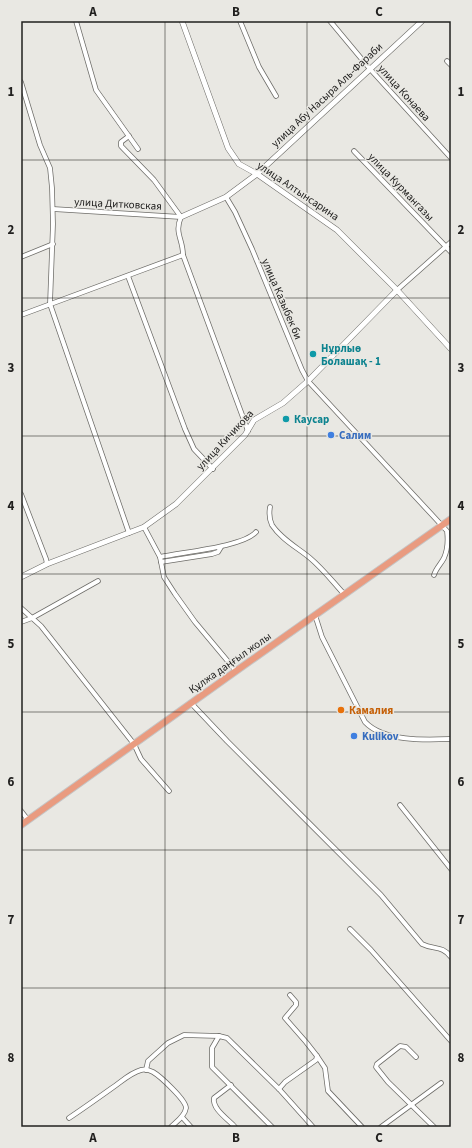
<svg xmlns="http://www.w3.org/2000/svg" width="472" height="1148" viewBox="0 0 472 1148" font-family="'Source Sans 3',sans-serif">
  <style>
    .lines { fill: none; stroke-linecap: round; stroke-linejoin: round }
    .minor-casing { stroke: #6e6d69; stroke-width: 5.5 }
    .tertiary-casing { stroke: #6e6d69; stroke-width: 6 }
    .primary-casing { stroke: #c5c5c5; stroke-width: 8 }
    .minor { stroke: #fff; stroke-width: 4 }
    .tertiary { stroke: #fff; stroke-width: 5 }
    .primary { stroke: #e99b80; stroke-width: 6 }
    .grid { fill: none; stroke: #21201f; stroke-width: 1; stroke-opacity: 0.55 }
    .culture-dot { fill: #0f9aa8; stroke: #e9e8e3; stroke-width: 1.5 }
    .shop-dot { fill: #3f7fe0; stroke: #e9e8e3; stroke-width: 1.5 }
    .food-dot { fill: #e8710a; stroke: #e9e8e3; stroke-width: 1.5 }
    .labels { text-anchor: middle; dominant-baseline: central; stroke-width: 3; stroke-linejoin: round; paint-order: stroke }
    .street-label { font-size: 11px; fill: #21201f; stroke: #e9e8e3 }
    .culture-label { font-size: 11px; font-weight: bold; fill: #0d838f; stroke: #e9e8e3; text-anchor: start }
    .shop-label { font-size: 11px; font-weight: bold; fill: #366cbe; stroke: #e9e8e3; text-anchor: start }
    .food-label { font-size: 11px; font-weight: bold; fill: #c56008; stroke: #e9e8e3; text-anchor: start }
    .neatline { fill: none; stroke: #21201f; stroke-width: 1.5 }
    .grid-label { font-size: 13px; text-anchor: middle; font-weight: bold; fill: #21201f }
  </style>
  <rect width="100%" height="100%" fill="#e9e8e3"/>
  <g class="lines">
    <defs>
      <g id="minor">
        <polyline points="76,21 96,90 138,149"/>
        <polyline points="240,21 259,67 276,96"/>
        <polyline points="330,21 370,69 451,158"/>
        <polyline points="447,61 451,65"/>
        <polyline points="21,82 40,145 50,168 52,188 53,224 50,304 129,533"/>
        <polyline points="129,136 121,142 121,146 154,180 181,217"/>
        <polyline points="354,151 451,252"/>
        <path d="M226,197l9,15 17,37 50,121 6,11 139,150c1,8 1,18 -3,27 -3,6 -8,10 -10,17"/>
        <polyline points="53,209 181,217"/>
        <path d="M181,217c-7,16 2,22 2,38l65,176"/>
        <polyline points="21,257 53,244"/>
        <polyline points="128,276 185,429 194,449 213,469"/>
        <polyline points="397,290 451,242"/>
        <polyline points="21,315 183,255"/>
        <polyline points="21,494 46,559 47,564"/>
        <path d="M270,507c-1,6 -1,12 2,18 9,14 26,23 38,33 13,11 23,24 34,36"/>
        <polyline points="144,527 160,557 164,577 175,594 195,622 236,671"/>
        <path d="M160,557c22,-5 83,-10 96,-25"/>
        <polyline points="161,562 212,554 218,552 221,547"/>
        <polyline points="21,608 41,626 134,744 141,759 169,791"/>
        <path d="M315,615l7,22 43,85c19,20 61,18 86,17"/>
        <polyline points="21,622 32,618 98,581"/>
        <path d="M191,703l36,38 154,154 41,49c12,6 20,1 29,13"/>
        <polyline points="400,805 451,869"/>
        <polyline points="21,811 28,820"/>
        <polyline points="350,929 371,950 451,1041"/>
        <polyline points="290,995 296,1002 296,1005 285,1018 306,1042 317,1056 316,1060 285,1082 279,1089 313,1127"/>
        <polyline points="317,1056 325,1068 328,1091 362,1127"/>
        <polyline points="416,1057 406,1047 400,1046 377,1064 376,1067 388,1082 434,1127"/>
        <polyline points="146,1070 148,1061 168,1043 184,1035 219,1036"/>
        <path d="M231,1085l-17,13c-2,11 14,21 21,29"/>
        <polyline points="182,1117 191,1127"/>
        <path d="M69,1118c15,-10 29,-20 43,-30 9,-6 18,-15 29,-18 4,-1 8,0 12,2 7,4 33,28 33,36 -1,8 -10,14 -15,19"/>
        <polyline points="272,1127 212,1067 212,1048 219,1036 227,1038 279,1089"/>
        <polyline points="381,1127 441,1083"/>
      </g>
      <g id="tertiary">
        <polyline points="182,21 228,148 239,164 257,174 337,230 397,290 451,349"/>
        <polyline points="181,217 226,197 257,174 422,21"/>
        <polyline points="21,577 47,564 144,527 176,504 245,435 254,420 283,403 308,381 397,290"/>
      </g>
      <polyline id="primary" points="21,825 236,671 451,519"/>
    </defs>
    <use href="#minor" class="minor-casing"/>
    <use href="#tertiary" class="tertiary-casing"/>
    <use href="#primary" class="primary-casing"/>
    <use href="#minor" class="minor"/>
    <use href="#tertiary" class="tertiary"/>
    <use href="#primary" class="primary"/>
  </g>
  <path class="grid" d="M165,21v1106M307,21v1106M21,160h430M21,298h430M21,436h430M21,574h430M21,712h430M21,850h430M21,988h430"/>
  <g class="culture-dot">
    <circle cx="313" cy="354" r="4"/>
    <circle cx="286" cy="419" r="4"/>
  </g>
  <g class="shop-dot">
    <circle cx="331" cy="435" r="4"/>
    <circle cx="354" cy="736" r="4"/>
  </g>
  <circle class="food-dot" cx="341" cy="710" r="4"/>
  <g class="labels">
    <g class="street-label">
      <text transform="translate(404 93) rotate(48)">улица Конаева</text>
      <text transform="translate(327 95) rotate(-43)">улица Абу Насыра Аль-Фараби</text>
      <text transform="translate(401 187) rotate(46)">улица Курмангазы</text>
      <text transform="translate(298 191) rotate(34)">улица Алтынсарина</text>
      <text transform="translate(118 204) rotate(3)">улица Дитковская</text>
      <text transform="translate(282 299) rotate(67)">улица Казыбек би</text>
      <text transform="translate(225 440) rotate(-47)">улица Кичикова</text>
      <text transform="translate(230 663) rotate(-35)">Құлжа даңғыл жолы</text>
    </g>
    <g class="culture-label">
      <text x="321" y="348">Нұрлыө<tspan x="321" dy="13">Болашақ - 1</tspan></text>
      <text x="294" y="419">Каусар</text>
    </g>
    <g class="shop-label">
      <text x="339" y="435">Салим</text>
      <text x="362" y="736">Kulikov</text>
    </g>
    <g class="food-label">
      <text x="349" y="710">Камалия</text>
    </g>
  </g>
  <rect width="472" height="1148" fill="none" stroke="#e9e8e3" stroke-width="44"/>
  <rect x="22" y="22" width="428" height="1104" class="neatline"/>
  <g class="grid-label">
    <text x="93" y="16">A</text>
    <text x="236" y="16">B</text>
    <text x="379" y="16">C</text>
    <text x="11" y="96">1</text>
    <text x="461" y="96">1</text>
    <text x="11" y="234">2</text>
    <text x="461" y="234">2</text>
    <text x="11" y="372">3</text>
    <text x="461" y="372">3</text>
    <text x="11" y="510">4</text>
    <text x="461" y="510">4</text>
    <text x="11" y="648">5</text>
    <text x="461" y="648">5</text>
    <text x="11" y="786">6</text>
    <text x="461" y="786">6</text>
    <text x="11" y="924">7</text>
    <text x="461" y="924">7</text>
    <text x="11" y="1062">8</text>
    <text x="461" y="1062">8</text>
    <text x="93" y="1142">A</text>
    <text x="236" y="1142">B</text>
    <text x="379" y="1142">C</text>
  </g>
</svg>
